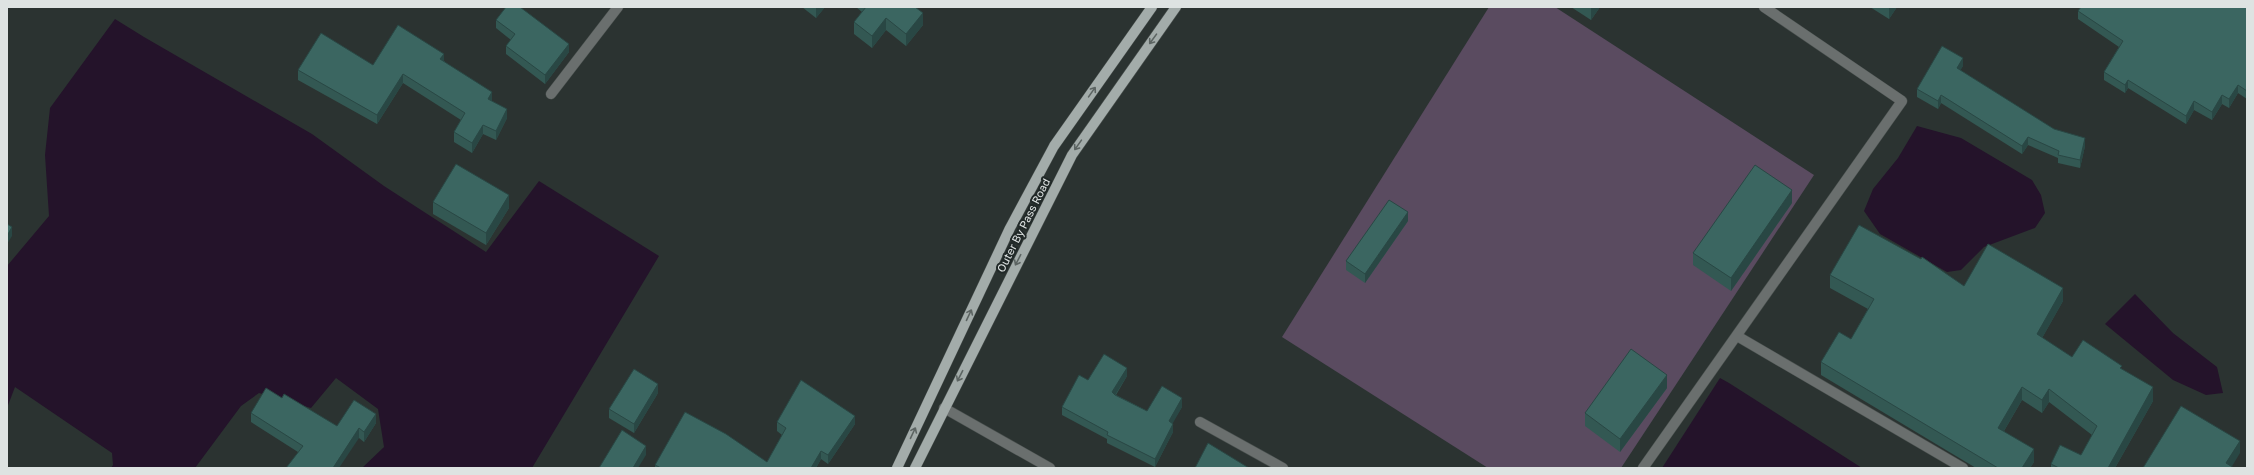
<svg xmlns="http://www.w3.org/2000/svg" width="2254" height="475" viewBox="0 0 2254 475" font-family="'Golos Text',sans-serif">
  <style>
    .green { fill: #5a4b60 }
    .water { fill: #24132a }
    .lines { fill: none; stroke-linecap: round; stroke-linejoin: round }
    .minor-casing { stroke: #484f4d; stroke-width: 11 }
    .major-casing { stroke: #484f4d; stroke-width: 11 }
    .minor { stroke: #6a6f6e; stroke-width: 10 }
    .major { stroke: #a3acaa; stroke-width: 10 }
    .wall { fill: #335853 }
    .shaded-wall { fill: #294744 }
    .building { fill: #3b6661; stroke: #294744 }
    .oneway { stroke: #5c6462 }
    .labels { text-anchor: middle; dominant-baseline: central; stroke-width: 4; stroke-linejoin: round; paint-order: stroke }
    .street-label { font-size: 11px; fill: #dee3e2; stroke: #212928 }
  </style>
  <rect width="100%" height="100%" fill="#2b3331"/>
  <polygon class="green" points="1489,7 1555,7 1814,175 1621,468 1488,468 1282,337"/>
  <g class="water">
    <polygon points="115,19 144,37 312,134 384,186 486,252 539,181 659,256 532,468 362,468 384,447 378,409 336,378 311,408 259,393 241,406 195,468 111,468 113,465 112,453 15,387 7,408 7,266 49,216 45,155 50,108"/>
    <polygon points="1917,126 1961,138 2032,180 2041,195 2045,213 2035,228 1984,247 1961,270 1947,272 1880,234 1864,211 1873,189 1898,158"/>
    <polygon points="2135,294 2173,333 2217,367 2223,393 2206,395 2173,380 2105,324"/>
    <polygon points="1720,378 1729,383 1862,468 1662,468"/>
  </g>
  <g class="lines">
    <defs>
      <g id="minor">
        <polyline points="551,94 618,7"/>
        <polyline points="1737,336 1963,468"/>
        <polyline points="944,408 1050,468"/>
        <polyline points="1200,422 1283,468"/>
        <polyline points="1643,468 1902,101 1764,7"/>
      </g>
      <g id="major">
        <polyline points="897,468 1010,228 1054,146 1152,7"/>
        <polyline points="915,468 1072,155 1176,7"/>
      </g>
    </defs>
    <use href="#minor" class="minor-casing"/>
    <use href="#major" class="major-casing"/>
    <use href="#minor" class="minor"/>
    <use href="#major" class="major"/>
  </g>
  <g class="wall">
    <polygon points="802,7 825,7 816,18"/>
    <polygon points="856,7 915,7 923,25 906,46 886,30 872,48 854,34 854,22 862,12"/>
    <polygon points="1571,7 1600,7 1591,20"/>
    <polygon points="1870,7 1897,7 1889,19"/>
    <polygon points="2247,7 2247,99 2238,93 2229,108 2222,104 2212,120 2194,110 2186,124 2128,88 2125,93 2104,80 2104,72 2119,47 2078,19 2078,11"/>
    <polygon points="496,20 569,52 545,84 506,54 506,46 511,40 496,28"/>
    <polygon points="444,61 492,101 507,118 496,140 483,134 472,153 454,142 454,132 461,120 403,83 377,124 298,80 298,70 373,65"/>
    <polygon points="1963,66 1960,70 2054,129 2085,146 2080,168 2058,163 2058,158 2028,145 2022,154 1941,103 1938,109 1917,97 1917,89"/>
    <polygon points="433,202 509,208 486,245 433,214"/>
    <polygon points="1792,203 1731,291 1693,265 1693,253"/>
    <polygon points="1408,221 1365,283 1346,270 1346,261"/>
    <polygon points="1830,275 1964,286 2063,301 2042,338 2072,357 2122,369 2153,401 2115,468 2051,468 2051,464 2081,455 2092,435 2049,402 2042,413 2022,400 2004,431 2034,462 2030,468 1976,468 1821,375 1821,362 1851,339 1868,309 1830,288"/>
    <polygon points="1127,376 1116,395 1147,411 1182,407 1172,423 1173,432 1155,467 1107,443 1107,439 1062,415 1062,407 1088,380"/>
    <polygon points="1667,388 1620,452 1585,426 1585,413"/>
    <polygon points="658,393 634,433 609,418 609,409"/>
    <polygon points="282,398 337,426 376,423 364,442 359,438 298,452 251,422 251,413"/>
    <polygon points="777,422 855,424 828,464 821,459 816,468 655,468 655,465 767,462 782,435 777,431"/>
  </g>
  <g class="shaded-wall">
    <polygon points="816,7 825,7 816,18"/>
    <polygon points="1592,7 1600,7 1591,20 1591,8"/>
    <polygon points="1889,7 1897,7 1889,19"/>
    <polygon points="923,13 923,25 906,46 906,34"/>
    <polygon points="886,18 886,30 872,48 872,36"/>
    <polygon points="569,44 569,52 545,84 545,75"/>
    <polygon points="444,54 444,63 440,59"/>
    <polygon points="1963,58 1963,66 1957,76 1957,68"/>
    <polygon points="403,74 403,83 377,124 377,115"/>
    <polygon points="2128,80 2128,88 2125,93 2125,85"/>
    <polygon points="2238,85 2238,93 2229,108 2229,99"/>
    <polygon points="492,92 492,102 488,99"/>
    <polygon points="1941,95 1941,103 1938,109 1938,101"/>
    <polygon points="2222,95 2222,104 2212,120 2212,112"/>
    <polygon points="2194,101 2194,110 2186,124 2186,116"/>
    <polygon points="507,109 507,118 496,140 496,131"/>
    <polygon points="483,125 483,134 472,153 472,143"/>
    <polygon points="2028,137 2028,145 2022,154 2022,146"/>
    <polygon points="2085,138 2085,146 2080,168 2080,160"/>
    <polygon points="1792,190 1792,203 1731,291 1731,278"/>
    <polygon points="509,195 509,208 486,245 486,233"/>
    <polygon points="1408,212 1408,221 1365,283 1365,274"/>
    <polygon points="12,227 12,236 7,244 7,236"/>
    <polygon points="2063,288 2063,301 2037,347 2037,334"/>
    <polygon points="1127,368 1127,376 1112,400 1112,392"/>
    <polygon points="1667,375 1667,388 1620,452 1620,439"/>
    <polygon points="658,384 658,393 634,433 634,424"/>
    <polygon points="2022,387 2022,400 1998,441 1998,428"/>
    <polygon points="2153,387 2153,401 2115,468 2108,468"/>
    <polygon points="2049,389 2049,402 2042,413 2042,400"/>
    <polygon points="1182,398 1182,407 1169,430 1169,421"/>
    <polygon points="376,414 376,423 364,442 364,432"/>
    <polygon points="855,416 855,424 828,464 828,455"/>
    <polygon points="1173,424 1173,432 1155,467 1155,459"/>
    <polygon points="359,428 359,438 339,468 333,468"/>
    <polygon points="2240,441 2240,453 2231,468 2226,463"/>
    <polygon points="646,446 646,455 638,468 633,468"/>
    <polygon points="2034,449 2034,462 2030,468 2022,468"/>
    <polygon points="821,451 821,459 816,468 811,468"/>
  </g>
  <g class="building">
    <polygon points="506,7 520,7 569,44 545,75 506,46 515,34 496,20"/>
    <polygon points="866,7 915,7 923,13 906,34 886,18 872,36 854,22"/>
    <polygon points="2081,7 2247,7 2247,91 2238,85 2229,99 2222,95 2212,112 2194,101 2186,116 2128,80 2125,85 2104,72 2123,41 2078,11"/>
    <polygon points="398,25 444,54 440,59 492,92 488,99 507,109 496,131 483,125 472,143 454,132 465,113 403,74 377,115 298,70 321,33 373,65"/>
    <polygon points="1942,46 1963,58 1957,68 2054,129 2085,138 2080,160 2058,155 2059,151 2028,137 2022,146 1941,95 1938,101 1917,89"/>
    <polygon points="456,164 509,195 486,233 433,202"/>
    <polygon points="1755,165 1792,190 1731,278 1693,253"/>
    <polygon points="1389,200 1408,212 1365,274 1346,261"/>
    <polygon points="7,224 12,227 7,236"/>
    <polygon points="1859,225 1921,259 1922,257 1964,286 1988,244 2063,288 2037,334 2072,357 2083,340 2122,366 2120,368 2153,387 2108,468 2059,468 2051,464 2060,445 2081,455 2097,426 2049,389 2042,400 2022,387 1998,428 2034,449 2022,468 1998,468 1821,362 1839,332 1851,339 1874,299 1830,275"/>
    <polygon points="1631,349 1667,375 1620,439 1585,413"/>
    <polygon points="1104,354 1127,368 1112,392 1115,395 1147,411 1162,386 1182,398 1169,421 1173,424 1155,459 1107,435 1108,432 1062,407 1079,375 1088,380"/>
    <polygon points="634,369 658,384 634,424 609,409"/>
    <polygon points="801,380 855,416 828,455 821,451 811,468 661,468 655,465 685,412 726,434 767,462 786,428 777,422"/>
    <polygon points="266,388 282,398 284,394 337,426 354,400 376,414 364,432 359,428 333,468 286,468 303,446 251,413"/>
    <polygon points="2181,406 2240,441 2226,463 2234,468 2143,468"/>
    <polygon points="622,430 646,446 633,468 599,468"/>
    <polygon points="1208,443 1249,468 1195,468"/>
  </g>
  <defs><path id="oneway-shaft" d="M-6 0H5M1.5-3L5.5 0L1.5 3" fill="none" stroke-width="1.6" stroke-linecap="round" stroke-linejoin="round"/></defs>
  <g class="oneway">
    <use href="#oneway-shaft" transform="translate(1153 39) rotate(126)"/>
    <use href="#oneway-shaft" transform="translate(1092 92) rotate(-55)"/>
    <use href="#oneway-shaft" transform="translate(1078 145) rotate(125)"/>
    <use href="#oneway-shaft" transform="translate(1018 260) rotate(117)"/>
    <use href="#oneway-shaft" transform="translate(969 315) rotate(-65)"/>
    <use href="#oneway-shaft" transform="translate(960 376) rotate(117)"/>
    <use href="#oneway-shaft" transform="translate(913 433) rotate(-65)"/>
  </g>
  <g class="labels">
    <g class="street-label">
      <text transform="translate(1023 225) rotate(-63)">Outer By Pass Road</text>
    </g>
  </g>
  <rect width="2254" height="475" fill="none" stroke="#dee3e2" stroke-width="16"/>
</svg>
